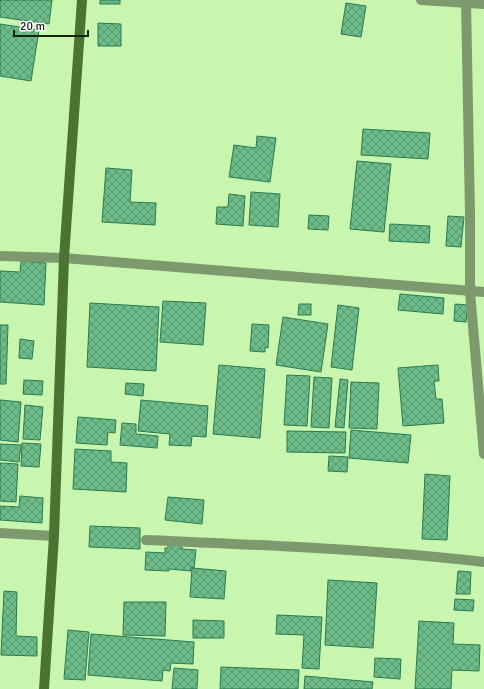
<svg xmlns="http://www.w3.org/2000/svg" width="484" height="689" viewBox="0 0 484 689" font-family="Signika,sans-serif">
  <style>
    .building { fill: url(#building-cross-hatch); stroke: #2a7a4d }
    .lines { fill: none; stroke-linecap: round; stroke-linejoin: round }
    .street { stroke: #7d9a6e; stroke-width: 10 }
    .secondary { stroke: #4b7432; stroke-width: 10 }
  </style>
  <defs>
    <pattern id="building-cross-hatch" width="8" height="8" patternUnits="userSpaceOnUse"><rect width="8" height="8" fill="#6dbb89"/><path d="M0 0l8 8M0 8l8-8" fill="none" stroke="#58986e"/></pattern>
  </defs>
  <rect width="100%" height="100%" fill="#c8f6af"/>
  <g class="building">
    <polygon points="0,0 52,0 49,24 0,17"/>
    <rect x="100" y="0" width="20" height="4"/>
    <polygon points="346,3 366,6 361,37 341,34"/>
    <polygon points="98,23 121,24 121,46 98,46"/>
    <polygon points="0,24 39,30 31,81 0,76"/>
    <polygon points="363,129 430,133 428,159 361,155"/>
    <polygon points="257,136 276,138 270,182 229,177 234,145 256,148"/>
    <polygon points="357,161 391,164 384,232 350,229"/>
    <polygon points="106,168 132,170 130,202 156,203 155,225 102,222"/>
    <polygon points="251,192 280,194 278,227 249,225"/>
    <polygon points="229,194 245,196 243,226 216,224 217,207 228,207"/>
    <polygon points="309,215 329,216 328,230 308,229"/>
    <polygon points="448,216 464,217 461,247 446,246"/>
    <polygon points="390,224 430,226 429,243 389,241"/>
    <polygon points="21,261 46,263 44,305 0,302 0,271 20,272"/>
    <polygon points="400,294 444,298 443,314 398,310"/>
    <polygon points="163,301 206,303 203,345 160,342"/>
    <polygon points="90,303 159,307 156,371 87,367"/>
    <polygon points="299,304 311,304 311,315 298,315"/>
    <polygon points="455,304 468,305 466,322 454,321"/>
    <polygon points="338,305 359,308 352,370 331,367"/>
    <polygon points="283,317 328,324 321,372 276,365"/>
    <polygon points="252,324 269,325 268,348 265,347 265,352 250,351"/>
    <polygon points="0,325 8,325 6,384 0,384"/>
    <polygon points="20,339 34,341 32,359 19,358"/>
    <polygon points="219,365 265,369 260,438 213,434"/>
    <polygon points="438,365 439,381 434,381 436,399 442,399 444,423 403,426 398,368"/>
    <polygon points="287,375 310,376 307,426 284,425"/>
    <polygon points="314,377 332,378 329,428 311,427"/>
    <polygon points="340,379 348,380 344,428 335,427"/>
    <polygon points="24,380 43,381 42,395 23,394"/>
    <polygon points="351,382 379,383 377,429 349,428"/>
    <polygon points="126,383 144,384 143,396 125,394"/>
    <polygon points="0,400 21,402 18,442 0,440"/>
    <polygon points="141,400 208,406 206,437 192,436 191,446 169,445 170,434 138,431"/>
    <polygon points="25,405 43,407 40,440 23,439"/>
    <polygon points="78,417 116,420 115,433 108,432 107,445 76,443"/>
    <polygon points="122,423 136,424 136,434 158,436 157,448 120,445"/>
    <polygon points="351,430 411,435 408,463 349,458"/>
    <polygon points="287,431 346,432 345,453 287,452"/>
    <polygon points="22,443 41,444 39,467 21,466"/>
    <polygon points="0,444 21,445 19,462 0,460"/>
    <polygon points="75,449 111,451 111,462 127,463 126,492 73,489"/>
    <polygon points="329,456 348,457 347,472 328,471"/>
    <polygon points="0,463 18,464 16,502 0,501"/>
    <polygon points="425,474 450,476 447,540 422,539"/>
    <polygon points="20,496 43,498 42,523 0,520 0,506 19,507"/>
    <polygon points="168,497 204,500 202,524 165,520"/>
    <polygon points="90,526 140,528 140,549 89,547"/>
    <polygon points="168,543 182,544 182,549 196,550 194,568 191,567 191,571 169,569 169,571 145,570 146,552 165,553 165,548 168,548"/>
    <polygon points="192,568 226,571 224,599 190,597"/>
    <polygon points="458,571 471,572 470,594 456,594"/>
    <polygon points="328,580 377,583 373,648 325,645"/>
    <polygon points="4,591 17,592 16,636 37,637 37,656 1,655"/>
    <polygon points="455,599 474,600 473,611 454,610"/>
    <polygon points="124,602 166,602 165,636 123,635"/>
    <polygon points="277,615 322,617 319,669 302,668 304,635 276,634"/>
    <polygon points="193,620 224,621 224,638 193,638"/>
    <polygon points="419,621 454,623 453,644 480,645 479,671 452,670 451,689 415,689"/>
    <polygon points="68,630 89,632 85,680 64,679"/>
    <polygon points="91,634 194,642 193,664 171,663 170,671 163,670 162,681 88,675"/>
    <polygon points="375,658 401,659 400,679 374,677"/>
    <polygon points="221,667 299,670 298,689 220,689"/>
    <polygon points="174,668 198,670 197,689 172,689"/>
    <polygon points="305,676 373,682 372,689 304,689"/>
  </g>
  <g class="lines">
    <g class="street">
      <polyline points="421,0 484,4"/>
      <polyline points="466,0 470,214 470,292 484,454"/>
      <polyline points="0,256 64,258 484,292"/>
      <polyline points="0,533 54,536"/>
      <path d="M146,540c113,5 226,9 338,22"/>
    </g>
    <polyline class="secondary" points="44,689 54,536 64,258 82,0"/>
  </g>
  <path d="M14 30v6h74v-6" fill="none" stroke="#132408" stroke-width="2"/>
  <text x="20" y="30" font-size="12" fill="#132408" stroke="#ffffff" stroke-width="3" paint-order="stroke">20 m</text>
</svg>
